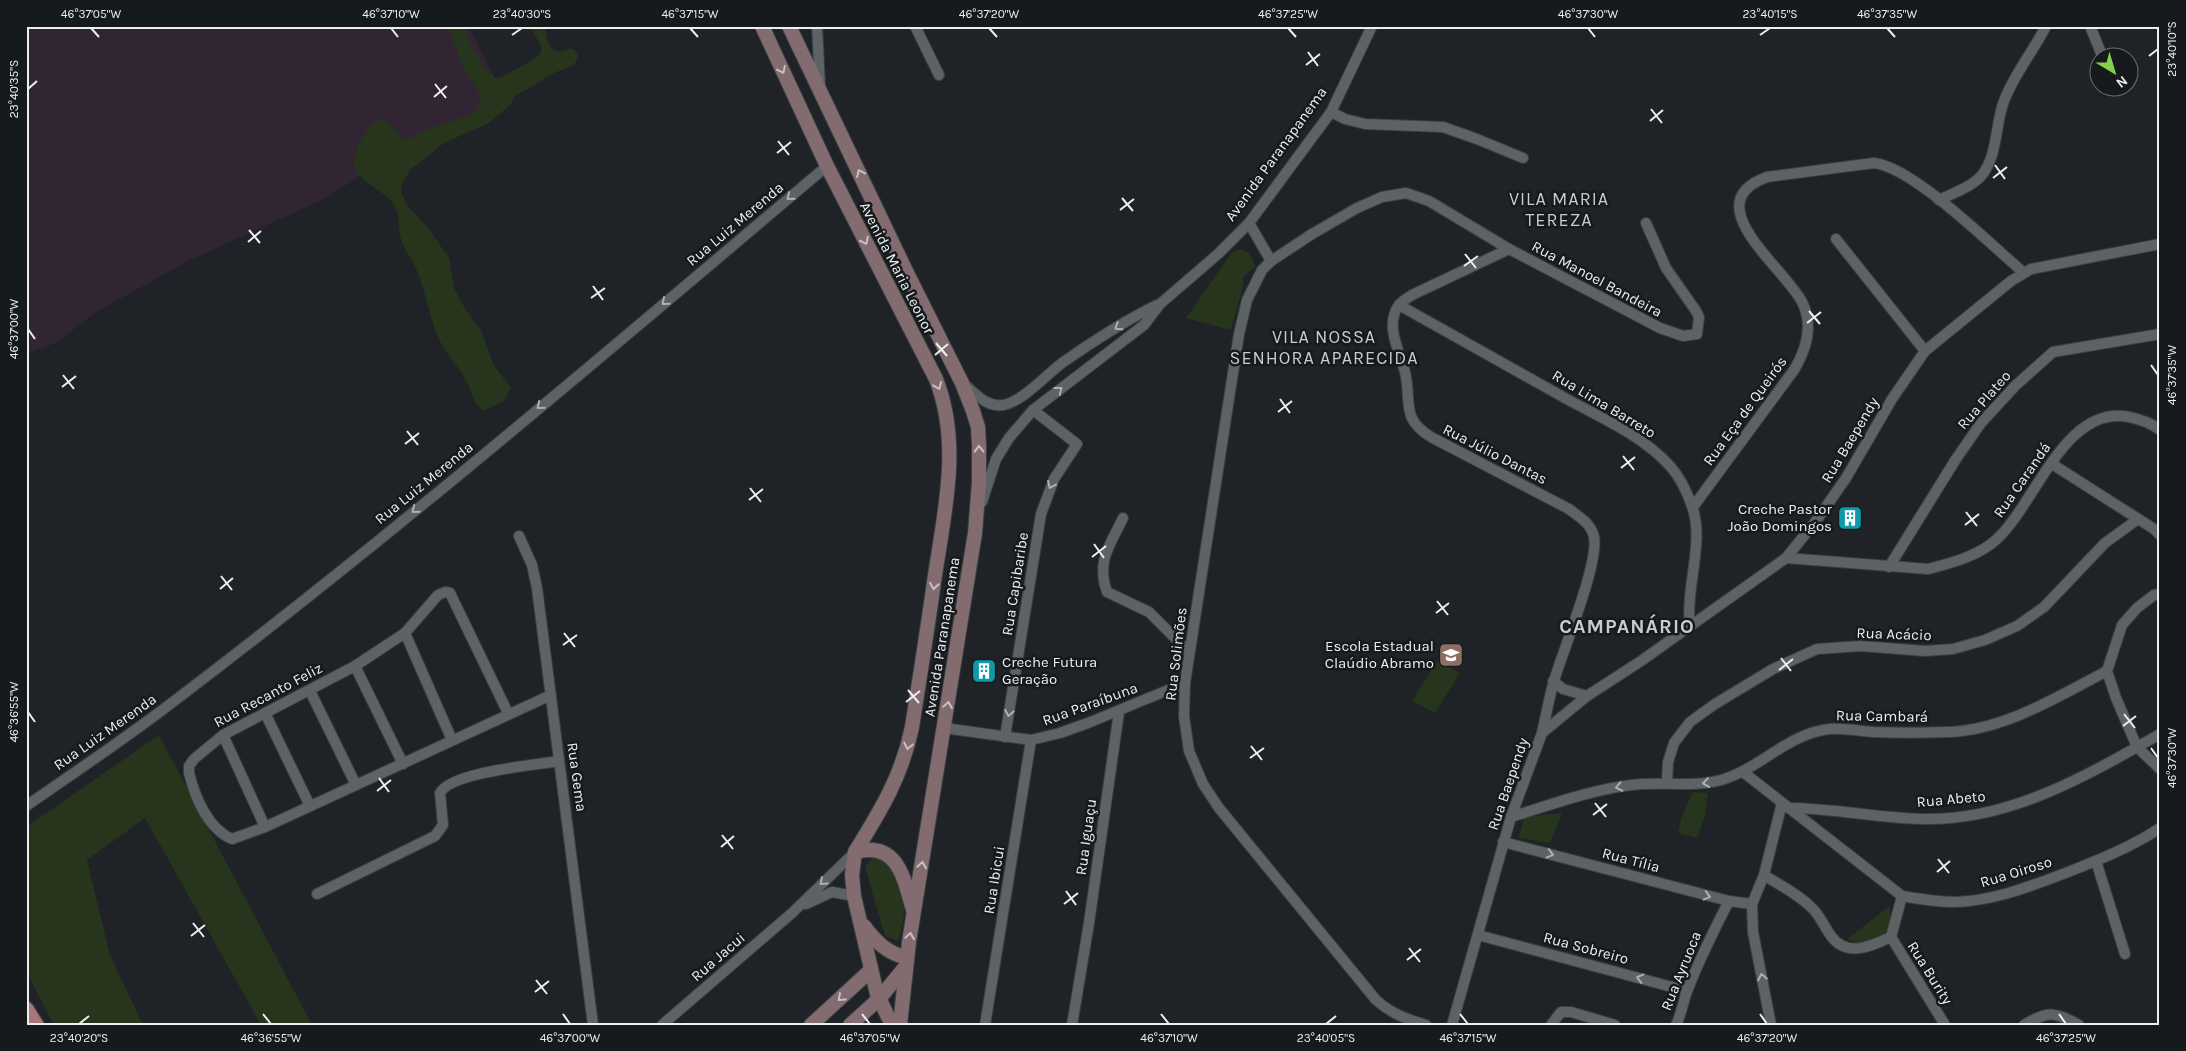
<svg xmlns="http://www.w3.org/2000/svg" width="2186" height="1051" viewBox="0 0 2186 1051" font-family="Karla,sans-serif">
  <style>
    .industrial { fill: #312533 }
    .green { fill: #26351b }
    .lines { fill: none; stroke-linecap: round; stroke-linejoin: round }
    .street-casing { stroke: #3b3f42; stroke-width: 12 }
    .secondary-casing { stroke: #3b3f42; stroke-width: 16 }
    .primary-casing { stroke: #3b3f42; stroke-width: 18 }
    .street { stroke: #5d6265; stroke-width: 10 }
    .secondary { stroke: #836c70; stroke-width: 14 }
    .primary { stroke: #a9767b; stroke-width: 15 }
    .oneway { stroke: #c7c1c4 }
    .oneway2 { stroke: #acb0b2 }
    .ticks { fill: none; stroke: #eceff1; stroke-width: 2 }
    .labels { text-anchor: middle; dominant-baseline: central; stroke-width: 5; stroke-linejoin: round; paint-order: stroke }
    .street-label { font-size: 15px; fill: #eceff1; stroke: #161a1d }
    .poi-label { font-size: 15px; fill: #eceff1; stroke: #161a1d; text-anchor: end }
    .quarter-label { font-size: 18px; letter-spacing: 1px; fill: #c7ccd1; stroke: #161a1d }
    .district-label { font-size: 20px; font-weight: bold; letter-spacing: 1px; fill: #c7ccd1; stroke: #161a1d }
    .neatline { fill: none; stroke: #eceff1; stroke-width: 2 }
    .ticks-label { font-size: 12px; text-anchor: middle; fill: #eceff1 }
  </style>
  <rect width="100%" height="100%" fill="#1f2327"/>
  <polygon class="industrial" points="26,26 468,26 505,98 383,162 324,199 188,261 96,312 56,343 28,353"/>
  <g class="green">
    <path d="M448,26h17c5,22 15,37 30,52 10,-1 17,-7 25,-11 28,-15 25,-14 10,-41h15c0,9 3,27 16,25 4,-1 7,-2 12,-2l5,6 -2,7 -6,5 -14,5 -42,25 -3,7 -22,19 -45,20 -34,27 -8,14 -1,8 6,13 22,24 20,29 5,30 10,19 17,23 12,34 18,24 -8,14 -20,9c-12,-11 -9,-16 -16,-29 -7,-14 -20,-26 -27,-41 -10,-21 -13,-44 -21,-65 -4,-12 -12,-22 -17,-34 -5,-12 -1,-26 -8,-37 -10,-17 -38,-21 -40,-44 0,-6 3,-12 6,-18 12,-25 23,-33 41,-6l7,2 28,-13 35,-11 5,-4 6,-14 -19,-30z"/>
    <path d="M1242,249c8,3 11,10 13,18l-11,9c-2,19 -9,36 -13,54l-45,-12 46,-66z"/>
    <polygon points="1437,661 1460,673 1435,713 1412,701"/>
    <polygon points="159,735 312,1025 261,1025 145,818 87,860 110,955 143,1025 54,1025 26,971 26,827"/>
    <polygon points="1693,792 1708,793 1705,816 1697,838 1678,833 1681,818"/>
    <polygon points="1562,813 1550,843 1519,838 1524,817"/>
    <path d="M874,855c36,12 34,57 24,86l-13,-5 -20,-69z"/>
    <path d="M1890,906v20l-3,7c-13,8 -25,13 -40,6z"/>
  </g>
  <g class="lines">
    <defs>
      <g id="street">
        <polyline points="817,26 820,85"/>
        <polyline points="915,26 939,75"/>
        <polyline points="2090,26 2103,58"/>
        <polyline points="1331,112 1345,119 1365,124 1443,127 1477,139 1523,158"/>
        <path d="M1939,200c14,-7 33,-13 43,-25 16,-20 13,-51 22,-74 10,-27 29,-49 42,-75"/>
        <polyline points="1249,223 1271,261"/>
        <polyline points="1836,239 1925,351"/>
        <path d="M1509,249l-97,46c-4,3 -10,6 -13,10 -15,20 1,47 6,67 7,30 -5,46 26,65l138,72c10,8 22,14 25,28 5,27 -31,113 -40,144 -5,17 -8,35 -12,52"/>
        <path d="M1399,305c56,31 111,62 166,93 36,20 77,37 105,68 10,11 17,26 22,40 13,36 -7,82 -2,121"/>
        <path d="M964,384c11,9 23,24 39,21 19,-3 43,-30 59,-42 30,-21 62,-42 95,-58"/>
        <polyline points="2052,464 2154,529 2160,535"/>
        <polyline points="982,502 996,459 1009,438 1033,410 1144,325 1160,304 1218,254 1249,223 1331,112 1372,26"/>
        <path d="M1693,507l101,-137c12,-20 19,-44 9,-66 -14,-33 -110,-100 -36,-127l107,-14c39,4 117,82 149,109"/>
        <path d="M1123,518c-13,27 -27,44 -16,74l42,20 40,40"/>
        <polyline points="519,536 532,565 537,588 593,1025"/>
        <path d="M1786,558l142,11c23,-6 51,-13 69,-30 39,-36 68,-135 132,-122 10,2 22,6 31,13"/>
        <polyline points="1889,567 1956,459 1981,423 2015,386 2053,352 2160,334"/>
        <polyline points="2160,594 2154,595 2137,608 2122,625 2107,671 2116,698 2137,747 2160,769"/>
        <polyline points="405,633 452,740"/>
        <polyline points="355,666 403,764"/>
        <polyline points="1553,681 1563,689 1587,696"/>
        <polyline points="310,691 356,785"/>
        <polyline points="265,713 310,806"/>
        <path d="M508,713l-58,-120 -5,-1 -7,3 -33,38 -50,33 -132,69 -29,24 -5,7v7c6,24 19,56 43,66l33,-12 286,-132"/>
        <polyline points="944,728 1031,740 1060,733 1088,723 1185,683"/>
        <polyline points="223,735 265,827"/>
        <polyline points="1005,737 1041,514 1054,479 1077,444 1033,410"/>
        <path d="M1743,772l159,124c17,3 36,6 53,6 38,-1 73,-15 108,-28 33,-13 67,-26 97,-46"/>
        <polyline points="1667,783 1668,762 1674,743 1690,722 1715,704 1773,669 1817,649 1861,646 1925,651 1953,649 1985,640 2017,626 2044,607 2105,543 2138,519"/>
        <path d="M26,806c45,-31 91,-62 135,-95 229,-173 447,-360 666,-545"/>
        <path d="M1788,808c47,0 93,11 140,11 85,0 160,-44 232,-85"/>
        <path d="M1511,817c39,-12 79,-27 120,-32 30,-4 61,3 90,-5 39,-11 66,-46 108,-51 14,-1 31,2 45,3 24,1 48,1 72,0 57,-1 111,-35 161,-61"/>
        <polyline points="1503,842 1729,901 1752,904"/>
        <polyline points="2096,861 2125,954"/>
        <path d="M1764,875c17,11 36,20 50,35 7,8 11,18 17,26 16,22 41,10 60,1l11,-41"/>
        <path d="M317,894l118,-58 8,-11 -3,-32c11,-21 96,-28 119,-32"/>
        <polyline points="806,904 832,892 854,896"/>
        <polyline points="1478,935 1687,991"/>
        <polyline points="1891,937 1945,1025"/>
        <polyline points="662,1025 792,913 855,852"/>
        <polyline points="985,1025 1031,740"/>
        <polyline points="1072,1025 1089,923 1119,712"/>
        <path d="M1426,1025c-20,-6 -34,-11 -50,-25l-157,-192 -16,-24 -14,-33 -5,-35 1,-33 54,-349 8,-34 15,-30 9,-9 41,-27 45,-26 25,-11 24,-4 23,8 80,48 151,79 23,8 14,-2 2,-17 -3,-6 -30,-43 -20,-45"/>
        <polyline points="1452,1025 1511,817 1542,733 1587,696 1641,661 1786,558 1816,521 1846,478 1892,399 1925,351 2011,281 2031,269 2160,244"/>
        <polyline points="1551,1025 1561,1012 1571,1012 1615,1025"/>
        <path d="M1676,1025c6,-12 7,-24 12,-36 12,-31 26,-59 41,-88"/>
        <polyline points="1771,1025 1753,932 1752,904 1764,875 1782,803"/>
        <path d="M2024,1025c24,-15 31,-13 55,0"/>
      </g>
      <g id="secondary">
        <path d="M762,26l65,140 109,213c25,64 9,130 -1,196 -7,51 -15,101 -23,152 -10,49 -31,83 -57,125l-3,23 2,21 23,98 15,31"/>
        <polyline points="789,26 906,271 962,383 973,411 978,427 979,445 979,482 975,533 909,942 900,1025"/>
        <path d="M855,852c43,-12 49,27 58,58"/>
        <path d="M864,926c12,16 23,27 43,32"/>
        <polyline points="811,1025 871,970"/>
        <polyline points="850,1025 879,999 906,966"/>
      </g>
      <polyline id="primary" points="26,1009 36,1025"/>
    </defs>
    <use href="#street" class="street-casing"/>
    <use href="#secondary" class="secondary-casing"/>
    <use href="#primary" class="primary-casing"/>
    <use href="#street" class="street"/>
    <use href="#secondary" class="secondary"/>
    <use href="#primary" class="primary"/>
  </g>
  <defs><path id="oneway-chevron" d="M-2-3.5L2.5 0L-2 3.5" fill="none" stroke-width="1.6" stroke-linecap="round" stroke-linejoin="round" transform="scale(1.25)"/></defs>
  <g class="oneway">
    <use href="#oneway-chevron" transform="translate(782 70) rotate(65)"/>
    <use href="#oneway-chevron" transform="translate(860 173) rotate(-115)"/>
    <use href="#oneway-chevron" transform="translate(865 241) rotate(63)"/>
    <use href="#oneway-chevron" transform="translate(938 386) rotate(67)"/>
    <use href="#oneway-chevron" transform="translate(979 449) rotate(-91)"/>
    <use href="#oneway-chevron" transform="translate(934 586) rotate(99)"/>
    <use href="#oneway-chevron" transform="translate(948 705) rotate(-81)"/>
    <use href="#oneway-chevron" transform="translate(908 746) rotate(102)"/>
    <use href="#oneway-chevron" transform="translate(922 865) rotate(-81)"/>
    <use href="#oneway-chevron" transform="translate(910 936) rotate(-81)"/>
    <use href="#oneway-chevron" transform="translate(841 998) rotate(138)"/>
  </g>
  <g class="oneway2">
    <use href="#oneway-chevron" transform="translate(790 197) rotate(140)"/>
    <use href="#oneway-chevron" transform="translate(665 302) rotate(140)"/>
    <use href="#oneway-chevron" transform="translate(1118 327) rotate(147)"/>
    <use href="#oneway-chevron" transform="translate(1059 390) rotate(-38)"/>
    <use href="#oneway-chevron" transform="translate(540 406) rotate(141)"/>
    <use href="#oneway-chevron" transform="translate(1051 485) rotate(115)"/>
    <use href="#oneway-chevron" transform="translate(415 510) rotate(141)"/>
    <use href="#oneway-chevron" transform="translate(1009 713) rotate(100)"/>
    <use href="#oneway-chevron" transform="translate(1706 783) rotate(172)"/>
    <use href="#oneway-chevron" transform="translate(1619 787) rotate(168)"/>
    <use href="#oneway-chevron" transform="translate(1550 854) rotate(15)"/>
    <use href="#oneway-chevron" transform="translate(823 882) rotate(138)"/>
    <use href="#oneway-chevron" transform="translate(1707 896) rotate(15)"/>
    <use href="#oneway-chevron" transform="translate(1762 977) rotate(-101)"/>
    <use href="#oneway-chevron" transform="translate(1640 978) rotate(-165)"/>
  </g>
  <path class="ticks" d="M91,28l8,9M391,28l7,9M690,28l8,9M989,28l8,9M1288,28l8,9M1588,28l7,9M1887,28l8,9M512,35l10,-7M1760,35l10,-7M1308,52l10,14M2149,56l9,-7M1306,65l14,-11M435,84l11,14M28,89l9,-8M434,97l13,-11M1651,109l11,14M1650,121l13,-11M778,141l11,14M777,153l14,-11M1995,165l10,14M1993,178l14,-11M1122,198l11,13M1120,210l14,-11M249,230l11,13M248,242l13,-11M1465,254l11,14M1464,266l14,-10M593,286l10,14M591,298l14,-10M1809,311l11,13M1807,323l14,-11M28,329l7,10M936,343l11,13M935,355l13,-11M2151,365l7,10M63,375l11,14M62,387l14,-11M1280,399l10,14M1278,412l14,-11M407,431l11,14M405,444l14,-11M1623,456l11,14M1621,468l14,-11M750,488l11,14M749,500l14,-11M1966,512l11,14M1965,525l14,-11M1094,544l10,14M1092,557l14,-11M221,576l11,14M220,589l13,-11M1437,601l11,14M1436,613l13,-10M564,633l11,14M563,645l14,-10M1781,658l10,13M1779,670l14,-11M908,690l11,13M906,702l14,-11M28,712l7,10M2124,714l11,14M2123,726l13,-10M1251,746l11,14M2151,748l7,10M1250,758l14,-10M379,778l10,14M377,791l14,-11M1595,803l11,14M1593,815l14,-11M722,835l11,14M721,847l13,-11M1938,859l11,14M1937,872l13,-11M1066,891l10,14M1064,904l14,-11M193,923l11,14M191,936l14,-11M1409,948l11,14M1407,960l14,-11M536,980l11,14M535,992l14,-11M263,1014l8,10M563,1014l7,10M862,1014l8,10M1161,1014l8,10M1460,1014l8,10M1760,1014l7,10M2059,1014l7,10M79,1024l10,-8M1326,1024l10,-8"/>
  <defs>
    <symbol id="building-square" viewBox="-11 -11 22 22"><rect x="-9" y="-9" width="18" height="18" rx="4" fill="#0f9aa8" stroke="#161a1d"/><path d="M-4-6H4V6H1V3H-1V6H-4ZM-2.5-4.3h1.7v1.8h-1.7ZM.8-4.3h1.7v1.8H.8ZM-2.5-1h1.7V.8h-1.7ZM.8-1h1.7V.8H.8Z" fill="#fff"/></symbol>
    <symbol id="school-square" viewBox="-11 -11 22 22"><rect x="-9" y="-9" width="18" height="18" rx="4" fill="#8d6e63" stroke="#161a1d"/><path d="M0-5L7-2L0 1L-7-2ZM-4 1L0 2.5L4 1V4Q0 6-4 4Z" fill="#fff"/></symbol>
  </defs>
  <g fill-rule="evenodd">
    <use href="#building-square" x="1836" y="504" width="28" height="28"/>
    <use href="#school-square" x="1437" y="641" width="28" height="28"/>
    <use href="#building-square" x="970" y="657" width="28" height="28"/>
  </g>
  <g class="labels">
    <g class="street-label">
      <text transform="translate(1276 154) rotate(-54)">Avenida Paranapanema</text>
      <text transform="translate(735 224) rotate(-40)">Rua Luiz Merenda</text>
      <text transform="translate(897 268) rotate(63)">Avenida Maria Leonor</text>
      <text transform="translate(1597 279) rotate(28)">Rua Manoel Bandeira</text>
      <text transform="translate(1984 400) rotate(-49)">Rua Plateo</text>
      <text transform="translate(1604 404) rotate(31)">Rua Lima Barreto</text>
      <text transform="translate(1745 411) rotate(-54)">Rua Eça de Queirós</text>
      <text transform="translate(1850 440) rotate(-59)">Rua Baependy</text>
      <text transform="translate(1495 454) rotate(27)">Rua Júlio Dantas</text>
      <text transform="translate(2022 480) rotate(-55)">Rua Carandá</text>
      <text transform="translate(424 483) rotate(-39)">Rua Luiz Merenda</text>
      <text transform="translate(1015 584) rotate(-81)">Rua Capibaribe</text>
      <text transform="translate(1894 634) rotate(2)">Rua Acácio</text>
      <text transform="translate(942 637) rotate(-81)">Avenida Paranapanema</text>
      <text transform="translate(1176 654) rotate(-83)">Rua Solimões</text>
      <text transform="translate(268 695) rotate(-28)">Rua Recanto Feliz</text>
      <text transform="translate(1090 704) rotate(-20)">Rua Paraíbuna</text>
      <text transform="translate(1882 716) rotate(1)">Rua Cambará</text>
      <text transform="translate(105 732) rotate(-35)">Rua Luiz Merenda</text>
      <text transform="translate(577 777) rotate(82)">Rua Gema</text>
      <text transform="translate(1508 784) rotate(-71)">Rua Baependy</text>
      <text transform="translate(1951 799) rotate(-5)">Rua Abeto</text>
      <text transform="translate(1086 837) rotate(-82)">Rua Iguaçu</text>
      <text transform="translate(1631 860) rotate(15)">Rua Tília</text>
      <text transform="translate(2016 872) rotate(-17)">Rua Oiroso</text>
      <text transform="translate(994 880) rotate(-81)">Rua Ibicui</text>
      <text transform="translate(1586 948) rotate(15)">Rua Sobreiro</text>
      <text transform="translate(718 957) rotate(-41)">Rua Jacui</text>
      <text transform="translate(1681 971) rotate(-68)">Rua Ayruoca</text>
      <text transform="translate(1930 973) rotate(58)">Rua Burity</text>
    </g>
    <g class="poi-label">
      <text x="1832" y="509">Creche Pastor<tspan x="1832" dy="17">João Domingos</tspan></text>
      <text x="1434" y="646">Escola Estadual<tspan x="1434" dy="17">Claúdio Abramo</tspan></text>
      <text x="1002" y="662" text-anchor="start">Creche Futura<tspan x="1002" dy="17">Geração</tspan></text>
    </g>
    <g class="quarter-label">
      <text x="1559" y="199">VILA MARIA<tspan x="1559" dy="21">TEREZA</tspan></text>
      <text x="1324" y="337">VILA NOSSA<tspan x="1324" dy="21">SENHORA APARECIDA</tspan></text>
    </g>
    <g class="district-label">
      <text x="1627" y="626">CAMPANÁRIO</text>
    </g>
  </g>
  <rect width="2186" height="1051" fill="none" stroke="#161a1d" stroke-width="55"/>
  <g transform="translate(2114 72) rotate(142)"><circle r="24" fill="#161a1d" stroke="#6c6f72"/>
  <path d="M0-4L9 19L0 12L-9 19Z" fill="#86cf4b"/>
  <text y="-8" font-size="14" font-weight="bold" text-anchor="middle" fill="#eceff1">N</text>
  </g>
  <rect x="28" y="28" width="2130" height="996" class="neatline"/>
  <g class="ticks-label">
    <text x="91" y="18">46°37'05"W</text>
    <text x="391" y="18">46°37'10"W</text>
    <text x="522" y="18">23°40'30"S</text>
    <text x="690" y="18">46°37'15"W</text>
    <text x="989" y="18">46°37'20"W</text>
    <text x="1288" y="18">46°37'25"W</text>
    <text x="1588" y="18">46°37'30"W</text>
    <text x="1770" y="18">23°40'15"S</text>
    <text x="1887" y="18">46°37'35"W</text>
    <text transform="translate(2172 49) rotate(-90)" y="4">23°40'10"S</text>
    <text transform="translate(14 89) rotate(-90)" y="4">23°40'35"S</text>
    <text transform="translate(14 329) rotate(-90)" y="4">46°37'00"W</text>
    <text transform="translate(2172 375) rotate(-90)" y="4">46°37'35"W</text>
    <text transform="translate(14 712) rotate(-90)" y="4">46°36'55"W</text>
    <text transform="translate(2172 758) rotate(-90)" y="4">46°37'30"W</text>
    <text x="79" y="1042">23°40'20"S</text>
    <text x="271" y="1042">46°36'55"W</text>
    <text x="570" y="1042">46°37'00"W</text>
    <text x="870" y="1042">46°37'05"W</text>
    <text x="1169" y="1042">46°37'10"W</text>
    <text x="1326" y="1042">23°40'05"S</text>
    <text x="1468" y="1042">46°37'15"W</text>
    <text x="1767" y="1042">46°37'20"W</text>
    <text x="2066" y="1042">46°37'25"W</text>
  </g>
</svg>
